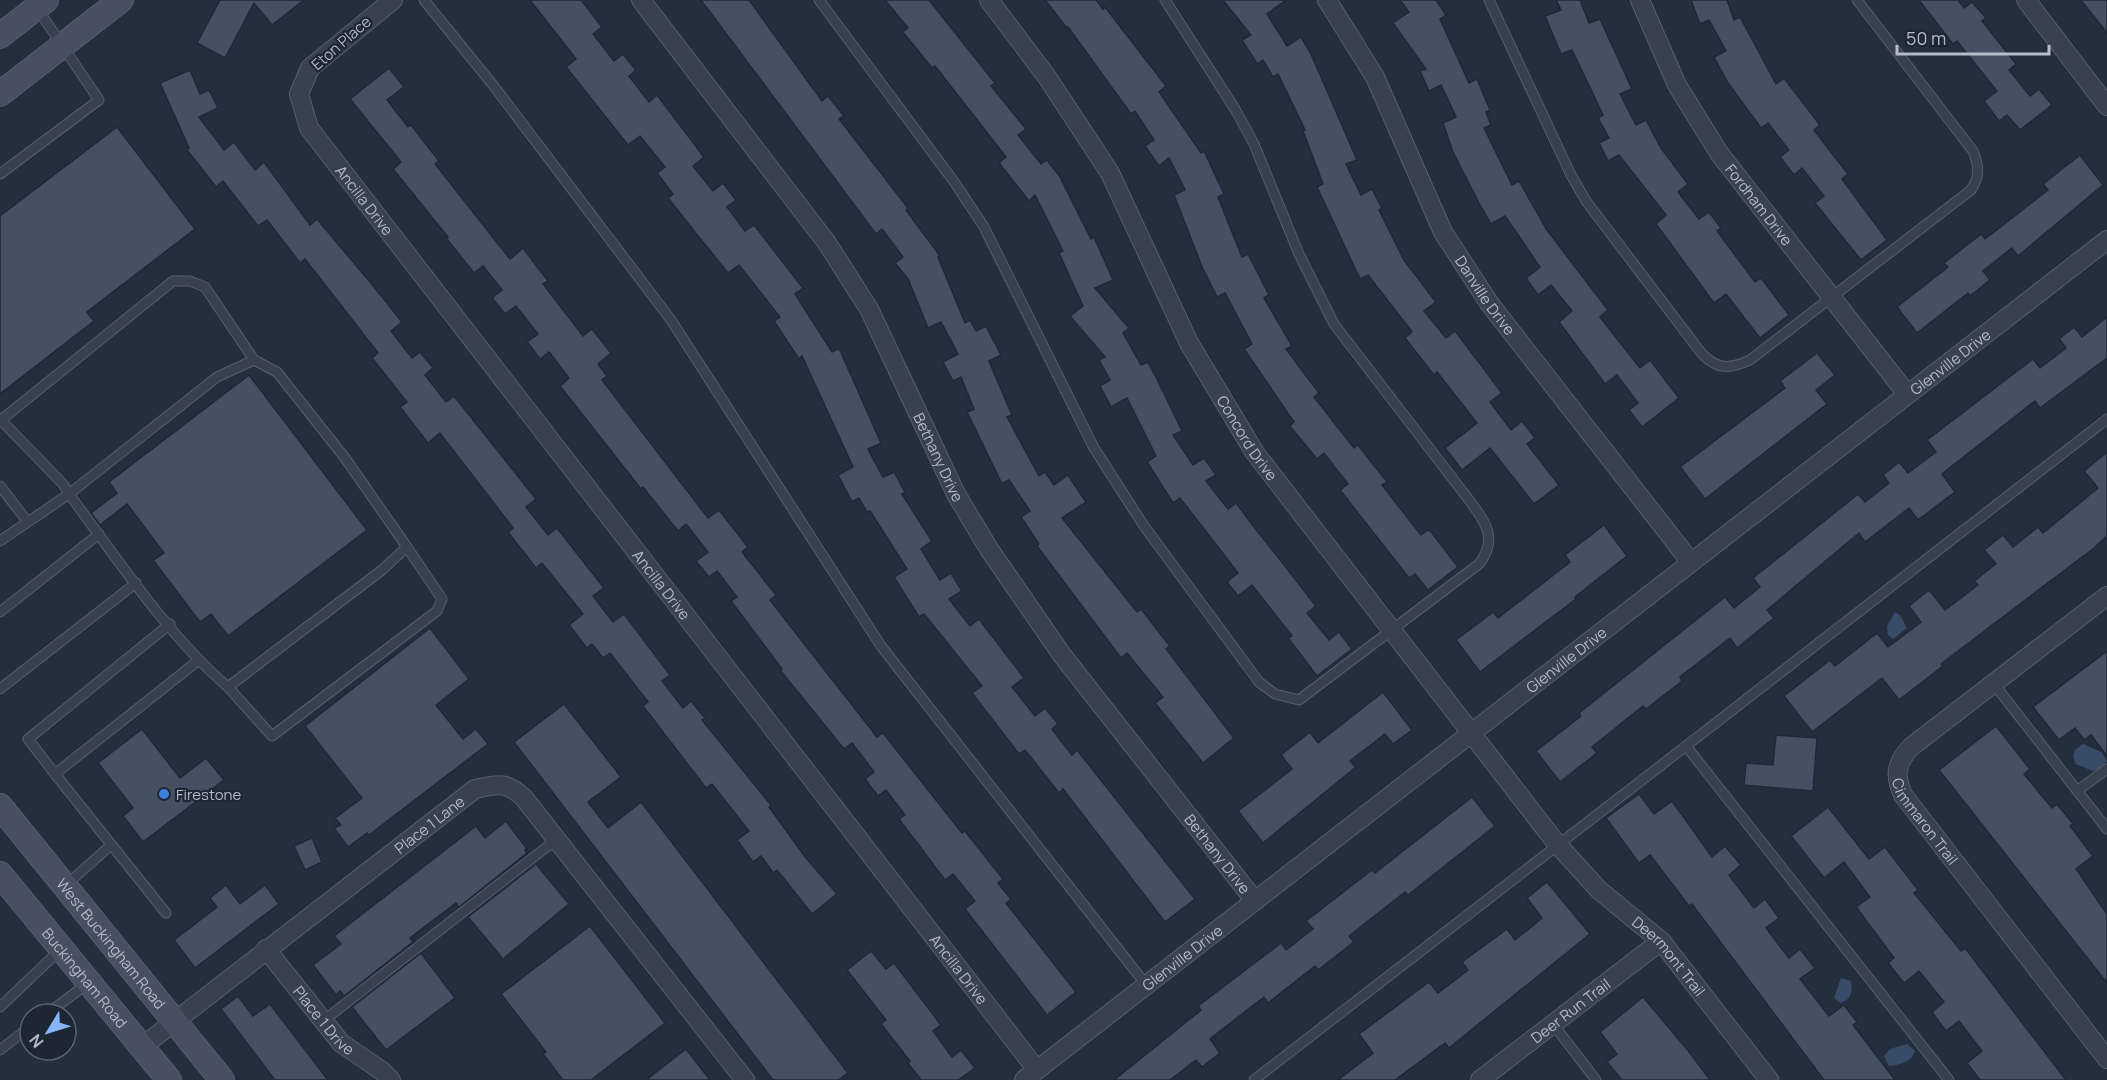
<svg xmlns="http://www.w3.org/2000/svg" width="2107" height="1080" viewBox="0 0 2107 1080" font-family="Manrope,sans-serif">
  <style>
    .water { fill: #394c67 }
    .building { fill: #455162; stroke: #1f2835; stroke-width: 1.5 }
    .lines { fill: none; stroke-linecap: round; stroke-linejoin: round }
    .lane-casing { stroke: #565f6c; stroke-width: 11 }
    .street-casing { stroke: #565f6c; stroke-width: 20 }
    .secondary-casing { stroke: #565f6c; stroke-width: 26 }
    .lane { stroke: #38414e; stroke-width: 9 }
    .street { stroke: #38414e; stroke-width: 18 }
    .secondary { stroke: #465061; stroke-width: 24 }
    .shop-dot { fill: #3f7fe0; stroke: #1d2633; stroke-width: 2 }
    .labels { text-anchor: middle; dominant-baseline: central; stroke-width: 4.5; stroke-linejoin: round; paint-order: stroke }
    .street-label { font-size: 15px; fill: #b4bcc9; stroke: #1d2633 }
    .poi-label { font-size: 15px; fill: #b4bcc9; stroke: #1d2633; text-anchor: start }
  </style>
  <rect width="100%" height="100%" fill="#242f3e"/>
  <g class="water">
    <polygon points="1895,612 1900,615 1907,628 1893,639 1888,635 1887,626"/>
    <polygon points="2083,744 2101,752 2107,761 2101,768 2093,771 2076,764 2073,757 2075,750"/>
    <path d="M1841,978l10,3c2,11 0,18 -10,22l-7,-5z"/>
    <path d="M1907,1044l8,7c-3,11 -16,14 -26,15l-5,-10 6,-7z"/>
  </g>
  <g class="building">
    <polygon points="220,0 304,0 272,25 254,3 225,58 197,43"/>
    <polygon points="530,0 581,0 602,27 593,34 614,61 623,54 636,70 629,76 649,102 657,95 704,157 693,166 713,191 723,183 736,200 727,207 745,231 754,225 803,288 795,294 832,352 839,348 881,443 868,449 883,477 894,472 905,492 902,494 932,541 921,549 940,580 951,573 962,591 949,599 970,626 979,619 1024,678 1012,687 1035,716 1045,708 1058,724 1052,729 1072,755 1077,750 1195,899 1165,922 1063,789 1059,793 1025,750 1019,754 972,693 982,686 924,614 919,617 894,577 907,569 870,511 867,512 859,498 852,502 838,475 853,467 802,356 799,359 774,321 780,317 739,265 728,273 695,232 668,198 673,194 657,173 665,167 640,136 628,145 566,67 576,59"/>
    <polygon points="701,0 749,0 822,101 828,96 844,116 839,119 908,208 906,210 940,256 938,257 965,323 970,320 976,331 986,326 1001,355 989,361 1012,415 1007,417 1039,476 1045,472 1054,485 1068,475 1086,502 1062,518 1137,612 1141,609 1170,646 1166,649 1234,738 1203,763 1155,703 1163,697 1127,653 1121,658 1037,546 1039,544 1021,517 1030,511 1009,480 1002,484 967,412 974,409 961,377 953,381 943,362 958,354 941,322 928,328 908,279 895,263 903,257 882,229 876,234"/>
    <polygon points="885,0 929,0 995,83 991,86 1026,129 1018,135 1041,164 1047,160 1060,177 1091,239 1094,237 1113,280 1095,288 1129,328 1123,333 1141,365 1148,362 1158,381 1182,431 1173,435 1193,465 1204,458 1216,475 1206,481 1228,509 1236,503 1248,519 1316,606 1307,613 1329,640 1339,632 1352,649 1317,676 1288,638 1292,636 1252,585 1238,596 1227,582 1238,573 1180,498 1173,503 1147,462 1156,456 1127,398 1111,407 1100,386 1110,380 1099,360 1105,357 1070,316 1083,306 1059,253 1063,251 1035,195 1029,201 999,163 1006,157 935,66 932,68 903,32 908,28"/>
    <polygon points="1045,0 1096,0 1103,9 1105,7 1166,86 1159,92 1201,153 1204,151 1224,194 1218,197 1242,257 1248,254 1269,295 1264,298 1292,346 1286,349 1319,393 1314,397 1354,448 1358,445 1387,482 1382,485 1421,535 1429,529 1458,567 1428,590 1415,574 1409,578 1340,490 1348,484 1324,453 1317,459 1290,426 1294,422 1244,349 1252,344 1225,293 1217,297 1203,269 1174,195 1185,190 1169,158 1159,166 1145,146 1154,140 1135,111 1131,114 1068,27 1067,28"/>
    <polygon points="1223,0 1286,0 1267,14 1287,46 1301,37 1311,54 1357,160 1346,164 1361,195 1372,189 1382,208 1379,210 1404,260 1436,302 1424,311 1446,338 1455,331 1468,348 1502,393 1490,402 1511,430 1522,421 1535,438 1527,444 1559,485 1534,504 1490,448 1462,470 1445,448 1477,423 1437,372 1434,375 1405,338 1412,332 1368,275 1360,279 1317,187 1323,184 1303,131 1305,130 1278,74 1273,77 1263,60 1257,64 1242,40 1251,35"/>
    <polygon points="1400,0 1436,0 1446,15 1440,19 1469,83 1477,79 1490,110 1486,112 1491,125 1484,128 1512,185 1519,181 1547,230 1608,310 1600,317 1640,368 1650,360 1679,398 1642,427 1629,410 1638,403 1617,375 1605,384 1559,322 1572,311 1551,285 1538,295 1526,278 1540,267 1505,216 1491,224 1479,203 1453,152 1443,123 1456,117 1441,85 1429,91 1420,71 1426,69 1393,23 1409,12"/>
    <polygon points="1556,0 1580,0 1589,23 1600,19 1632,89 1620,94 1636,125 1646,120 1661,148 1688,184 1678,192 1699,219 1709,212 1721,228 1717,231 1755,282 1761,278 1789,315 1760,338 1726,294 1714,303 1656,224 1666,215 1619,155 1608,161 1599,143 1609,138 1598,118 1603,115 1572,50 1561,54 1545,16 1561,10"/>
    <polygon points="1691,0 1727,0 1734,20 1740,17 1776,84 1784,78 1820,125 1814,130 1848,174 1842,179 1887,240 1861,260 1815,203 1824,196 1802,168 1794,175 1780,157 1789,150 1768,123 1761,128 1728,83 1714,57 1726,51 1709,20 1700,24"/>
    <polygon points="1919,0 1958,0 1964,8 1972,2 1986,18 1982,21 2016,64 2009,70 2030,96 2039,89 2052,105 2020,130 2007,115 1999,121 1984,101 1997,91 1957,41 1953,44"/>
    <polygon points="2081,0 2107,0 2107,33"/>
    <polygon points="389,68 404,87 387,100 408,127 411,125 439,161 435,164 510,259 523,248 548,281 543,284 583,336 592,329 611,353 598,364 607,376 602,380 708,518 719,510 748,547 742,552 776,595 770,600 877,737 883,733 962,833 965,831 1003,879 998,883 1011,899 1006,903 1076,992 1047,1015 965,909 975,901 953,874 945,880 899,819 905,815 886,790 878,796 865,779 874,772 852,743 844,749 780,670 782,669 731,601 737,597 717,571 709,577 696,561 708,552 686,524 678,531 643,487 641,489 560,386 569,378 549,352 540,359 527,342 538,334 516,306 505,314 492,298 502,290 483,266 474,273 446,238 448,237 393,169 401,162 350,99"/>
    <polygon points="190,70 200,94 209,90 218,108 199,117 224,150 234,142 255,170 264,162 310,225 317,219 375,288 402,322 391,331 412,358 420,352 433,368 425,375 446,402 454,396 536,499 526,507 548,535 557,528 604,588 593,596 613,622 624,614 670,675 662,681 683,708 691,701 705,718 702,720 771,805 769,807 806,858 837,894 812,914 777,870 773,873 761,856 753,862 737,840 749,831 712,784 706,788 643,706 648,702 610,653 603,658 592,644 587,648 569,625 583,614 542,563 536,568 508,532 513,528 440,433 428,443 400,407 407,402 372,358 378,353 305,259 300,263 267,220 258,226 223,181 216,187 187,150 189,148 160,83"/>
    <polygon points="117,127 195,229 87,312 94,321 0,394 0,216"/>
    <polygon points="2080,155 2103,185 2018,256 2012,248 1983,271 1990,280 1970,296 1968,293 1917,333 1897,307 1948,267 1944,263 1981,234 1985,239 2048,190 2043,184"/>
    <polygon points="2107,317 2107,358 2040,408 2035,401 1942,474 1955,492 1918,520 1909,508 1865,542 1859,533 1767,610 1774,618 1737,648 1730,638 1680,677 1682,681 1646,709 1643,706 1592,747 1597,753 1560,782 1536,751 1581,716 1579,713 1725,597 1734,608 1760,587 1753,578 1858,494 1865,502 1889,483 1883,475 1899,462 1908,473 1936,452 1927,440 2033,359 2040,368 2066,348 2059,339 2074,327 2082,337"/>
    <polygon points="1817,353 1835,375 1816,390 1827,404 1705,499 1680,467 1785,388 1780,381"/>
    <polygon points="249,375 367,530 228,636 211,614 200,622 153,560 164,553 127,504 100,525 91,513 117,493 109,482"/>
    <polygon points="2107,452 2107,536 2094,548 1941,664 1943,666 1899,700 1882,678 1812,732 1784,696 1830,660 1835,666 1877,633 1888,647 1921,622 1909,606 1929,590 1945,610 1978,585 1974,581 1996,564 1984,550 2003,535 2013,547 2038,527 2043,533 2098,488 2084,471"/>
    <polygon points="1604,525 1627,556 1575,597 1576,599 1480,672 1456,640 1493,612 1498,618 1570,562 1565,555"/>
    <polygon points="430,628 469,679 436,705 463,739 476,729 488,744 369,835 367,833 348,847 334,828 341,825 335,818 362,798 305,726"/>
    <polygon points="2107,651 2107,756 2091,735 2084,740 2075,728 2059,740 2033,707"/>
    <polygon points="1383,692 1412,730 1393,744 1385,734 1350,761 1356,767 1263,843 1238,811 1292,769 1281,755 1310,732 1318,743"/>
    <polygon points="564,704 621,777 588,802 608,828 641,802 848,1073 838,1080 773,1080 514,742"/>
    <polygon points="1996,726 2030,769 2024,774 2052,808 2057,804 2073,824 2070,826 2093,856 2076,869 2107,914 2107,983 1939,770"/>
    <polygon points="142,729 180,778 206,758 224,780 143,842 123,816 133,808 98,763"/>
    <polygon points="1776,735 1817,738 1813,791 1744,785 1746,763 1773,765"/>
    <polygon points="1639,794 1654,814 1672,801 1712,857 1725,846 1741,865 1729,875 1754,908 1765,899 1779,918 1766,928 1789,958 1800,949 1815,968 1800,979 1829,1016 1844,1005 1857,1022 1853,1025 1895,1080 1824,1080 1692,904 1689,906 1650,855 1639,863 1606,818"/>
    <polygon points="1472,797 1495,826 1408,895 1405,892 1349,936 1354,942 1318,970 1315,966 1268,1003 1264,997 1210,1039 1220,1053 1202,1067 1196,1060 1170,1080 1114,1080 1201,1010 1198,1006 1281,943 1286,950 1313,929 1306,921 1372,870 1375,873"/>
    <polygon points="1828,807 1869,859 1885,847 1918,890 1914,893 1961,951 1965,948 2066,1080 1980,1080 1967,1063 1982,1051 1959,1021 1946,1031 1932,1012 1944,1002 1919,971 1904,983 1888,963 1894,958 1856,907 1870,897 1844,862 1824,878 1791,836"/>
    <polygon points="506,821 527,849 525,850 527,853 459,907 456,903 410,938 413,942 344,996 340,991 336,995 313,965 341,944 334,936 476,826 485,838"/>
    <polygon points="312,838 322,862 305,870 294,846"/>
    <polygon points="536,864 569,904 503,959 468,917"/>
    <polygon points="1547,882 1590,934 1449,1048 1445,1043 1395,1080 1338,1080 1373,1053 1359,1034 1429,982 1438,993 1468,970 1462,962 1507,929 1515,940 1542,918 1527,898"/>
    <polygon points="226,885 240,904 265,885 279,904 195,968 174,940 217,907 210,898"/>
    <polygon points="590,926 665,1023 591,1080 563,1080 543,1054 546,1052 501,994"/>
    <polygon points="871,951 886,969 894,963 941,1025 933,1031 952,1057 961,1050 975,1068 958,1080 921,1080 908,1063 910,1061 881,1024 886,1020 847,970"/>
    <polygon points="421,953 455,998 386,1050 352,1007"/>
    <polygon points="238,996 253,1016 270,1004 328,1080 275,1080 221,1009"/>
    <polygon points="1643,997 1690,1053 1710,1080 1622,1080 1607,1062 1617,1054 1600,1032"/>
    <polygon points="686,1049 710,1080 646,1080"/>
  </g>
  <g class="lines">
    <defs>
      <g id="lane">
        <polyline points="424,0 493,85 671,320 881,646 1147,986"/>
        <path d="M819,0l136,183 29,44 110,221 50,78 115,156 16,12 24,6 180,-136c21,-27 4,-45 -13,-68l-132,-172 -35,-70 -45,-110 -19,-35 -70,-109"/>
        <path d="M1489,0l82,175 15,26 116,153c16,16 28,15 48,6l221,-170c9,-13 8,-24 2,-39l-116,-151"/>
        <polyline points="0,174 99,100 37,8"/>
        <path d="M0,419l63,65 6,10c47,63 99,142 159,193l154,-117 25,-23 -62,-89 -68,-86 -23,-12 -37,17 -148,117 -69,47"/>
        <polyline points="1,420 173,281 190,281 205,287 254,360"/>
        <polyline points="0,486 27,521"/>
        <polyline points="0,612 99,534"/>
        <polyline points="1994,684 2107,829"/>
        <polyline points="228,687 272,736 437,611 442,599 407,547"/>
        <polyline points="0,689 136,583"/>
        <polyline points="1686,746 2107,419"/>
        <polyline points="55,774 28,739 170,624"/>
        <polyline points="2077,791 2107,769"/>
        <polyline points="65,886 111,845"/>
        <polyline points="166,913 55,774 199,660"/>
        <polyline points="0,1007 61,949"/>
        <polyline points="47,1014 88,983"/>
        <polyline points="323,1021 557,839"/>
        <polyline points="1553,1024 1596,1080"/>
        <polyline points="0,1050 30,1027"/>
        <polyline points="1254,1080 1686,746 1949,1080"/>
      </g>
      <g id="street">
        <path id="s1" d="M393,0l-83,68 -11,26 10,34 728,942"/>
        <path id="s2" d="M641,0l186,243 42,66 87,185 33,55 73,106 193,246"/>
        <path id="s3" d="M989,0l58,77 63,96 79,170 66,110 302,391 42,46 62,51 108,139"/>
        <path id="s4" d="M1327,0l48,77 68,155 46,71 201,258"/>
        <path id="s5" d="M1640,0l37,85 42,68 188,241"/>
        <polyline points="2026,0 2107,106"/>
        <path id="s6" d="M2107,596l-196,151c-15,16 -17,28 -8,48l204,264"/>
        <path id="s7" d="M266,949l75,94 41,28 9,9"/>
        <path id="s8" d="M143,1046l332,-257c23,-5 31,-8 49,9l221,282"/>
        <path id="s9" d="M1024,1080l1083,-840"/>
        <path id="s10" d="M1480,1080l181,-139"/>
      </g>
      <g id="secondary">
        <polyline points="0,36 46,0"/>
        <polyline points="0,94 121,0"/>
        <path id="s11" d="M0,806l222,274"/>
        <path id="s12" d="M0,874l169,206"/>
      </g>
    </defs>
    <use href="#lane" class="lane-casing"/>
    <use href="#street" class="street-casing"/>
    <use href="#secondary" class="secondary-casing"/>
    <use href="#lane" class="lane"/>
    <use href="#street" class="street"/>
    <use href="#secondary" class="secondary"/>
  </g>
  <circle class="shop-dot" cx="164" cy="794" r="6"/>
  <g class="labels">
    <g class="street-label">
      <text transform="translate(341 43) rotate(-41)">Eton Place</text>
      <text stroke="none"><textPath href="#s1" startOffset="262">Ancilla Drive</textPath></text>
      <text stroke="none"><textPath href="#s5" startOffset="238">Fordham Drive</textPath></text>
      <text stroke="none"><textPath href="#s4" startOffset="336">Danville Drive</textPath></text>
      <text stroke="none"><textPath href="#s9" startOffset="1172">Glenville Drive</textPath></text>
      <text stroke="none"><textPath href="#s3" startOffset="510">Concord Drive</textPath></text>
      <text stroke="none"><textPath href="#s2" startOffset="548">Bethany Drive</textPath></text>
      <text stroke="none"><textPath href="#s1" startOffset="748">Ancilla Drive</textPath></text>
      <text stroke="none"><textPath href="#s9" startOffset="686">Glenville Drive</textPath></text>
      <text stroke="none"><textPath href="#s6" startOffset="334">Cimmaron Trail</textPath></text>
      <text stroke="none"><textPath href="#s8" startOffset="362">Place 1 Lane</textPath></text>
      <text stroke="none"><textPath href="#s2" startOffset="1034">Bethany Drive</textPath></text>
      <text stroke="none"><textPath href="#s11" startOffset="177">West Buckingham Road</textPath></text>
      <text stroke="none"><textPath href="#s3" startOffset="1180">Deermont Trail</textPath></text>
      <text stroke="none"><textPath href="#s9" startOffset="200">Glenville Drive</textPath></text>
      <text stroke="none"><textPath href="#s1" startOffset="1234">Ancilla Drive</textPath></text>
      <text stroke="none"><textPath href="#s12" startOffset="134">Buckingham Road</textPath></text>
      <text stroke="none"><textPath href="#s10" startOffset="114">Deer Run Trail</textPath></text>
      <text stroke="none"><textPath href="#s7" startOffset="92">Place 1 Drive</textPath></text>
    </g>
    <g class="poi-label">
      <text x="176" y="794">Firestone</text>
    </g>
  </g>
  <g transform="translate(48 1032) rotate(232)"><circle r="28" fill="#1d2633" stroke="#59626f" stroke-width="1.5"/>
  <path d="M0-4.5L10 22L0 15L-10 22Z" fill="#8ab4f8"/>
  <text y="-9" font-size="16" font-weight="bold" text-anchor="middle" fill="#b4bcc9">N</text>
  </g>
  <path d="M1897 45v9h152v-9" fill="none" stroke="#b4bcc9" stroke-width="3"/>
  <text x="1906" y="45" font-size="18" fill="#b4bcc9" stroke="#1d2633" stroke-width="4.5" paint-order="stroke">50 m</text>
</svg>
